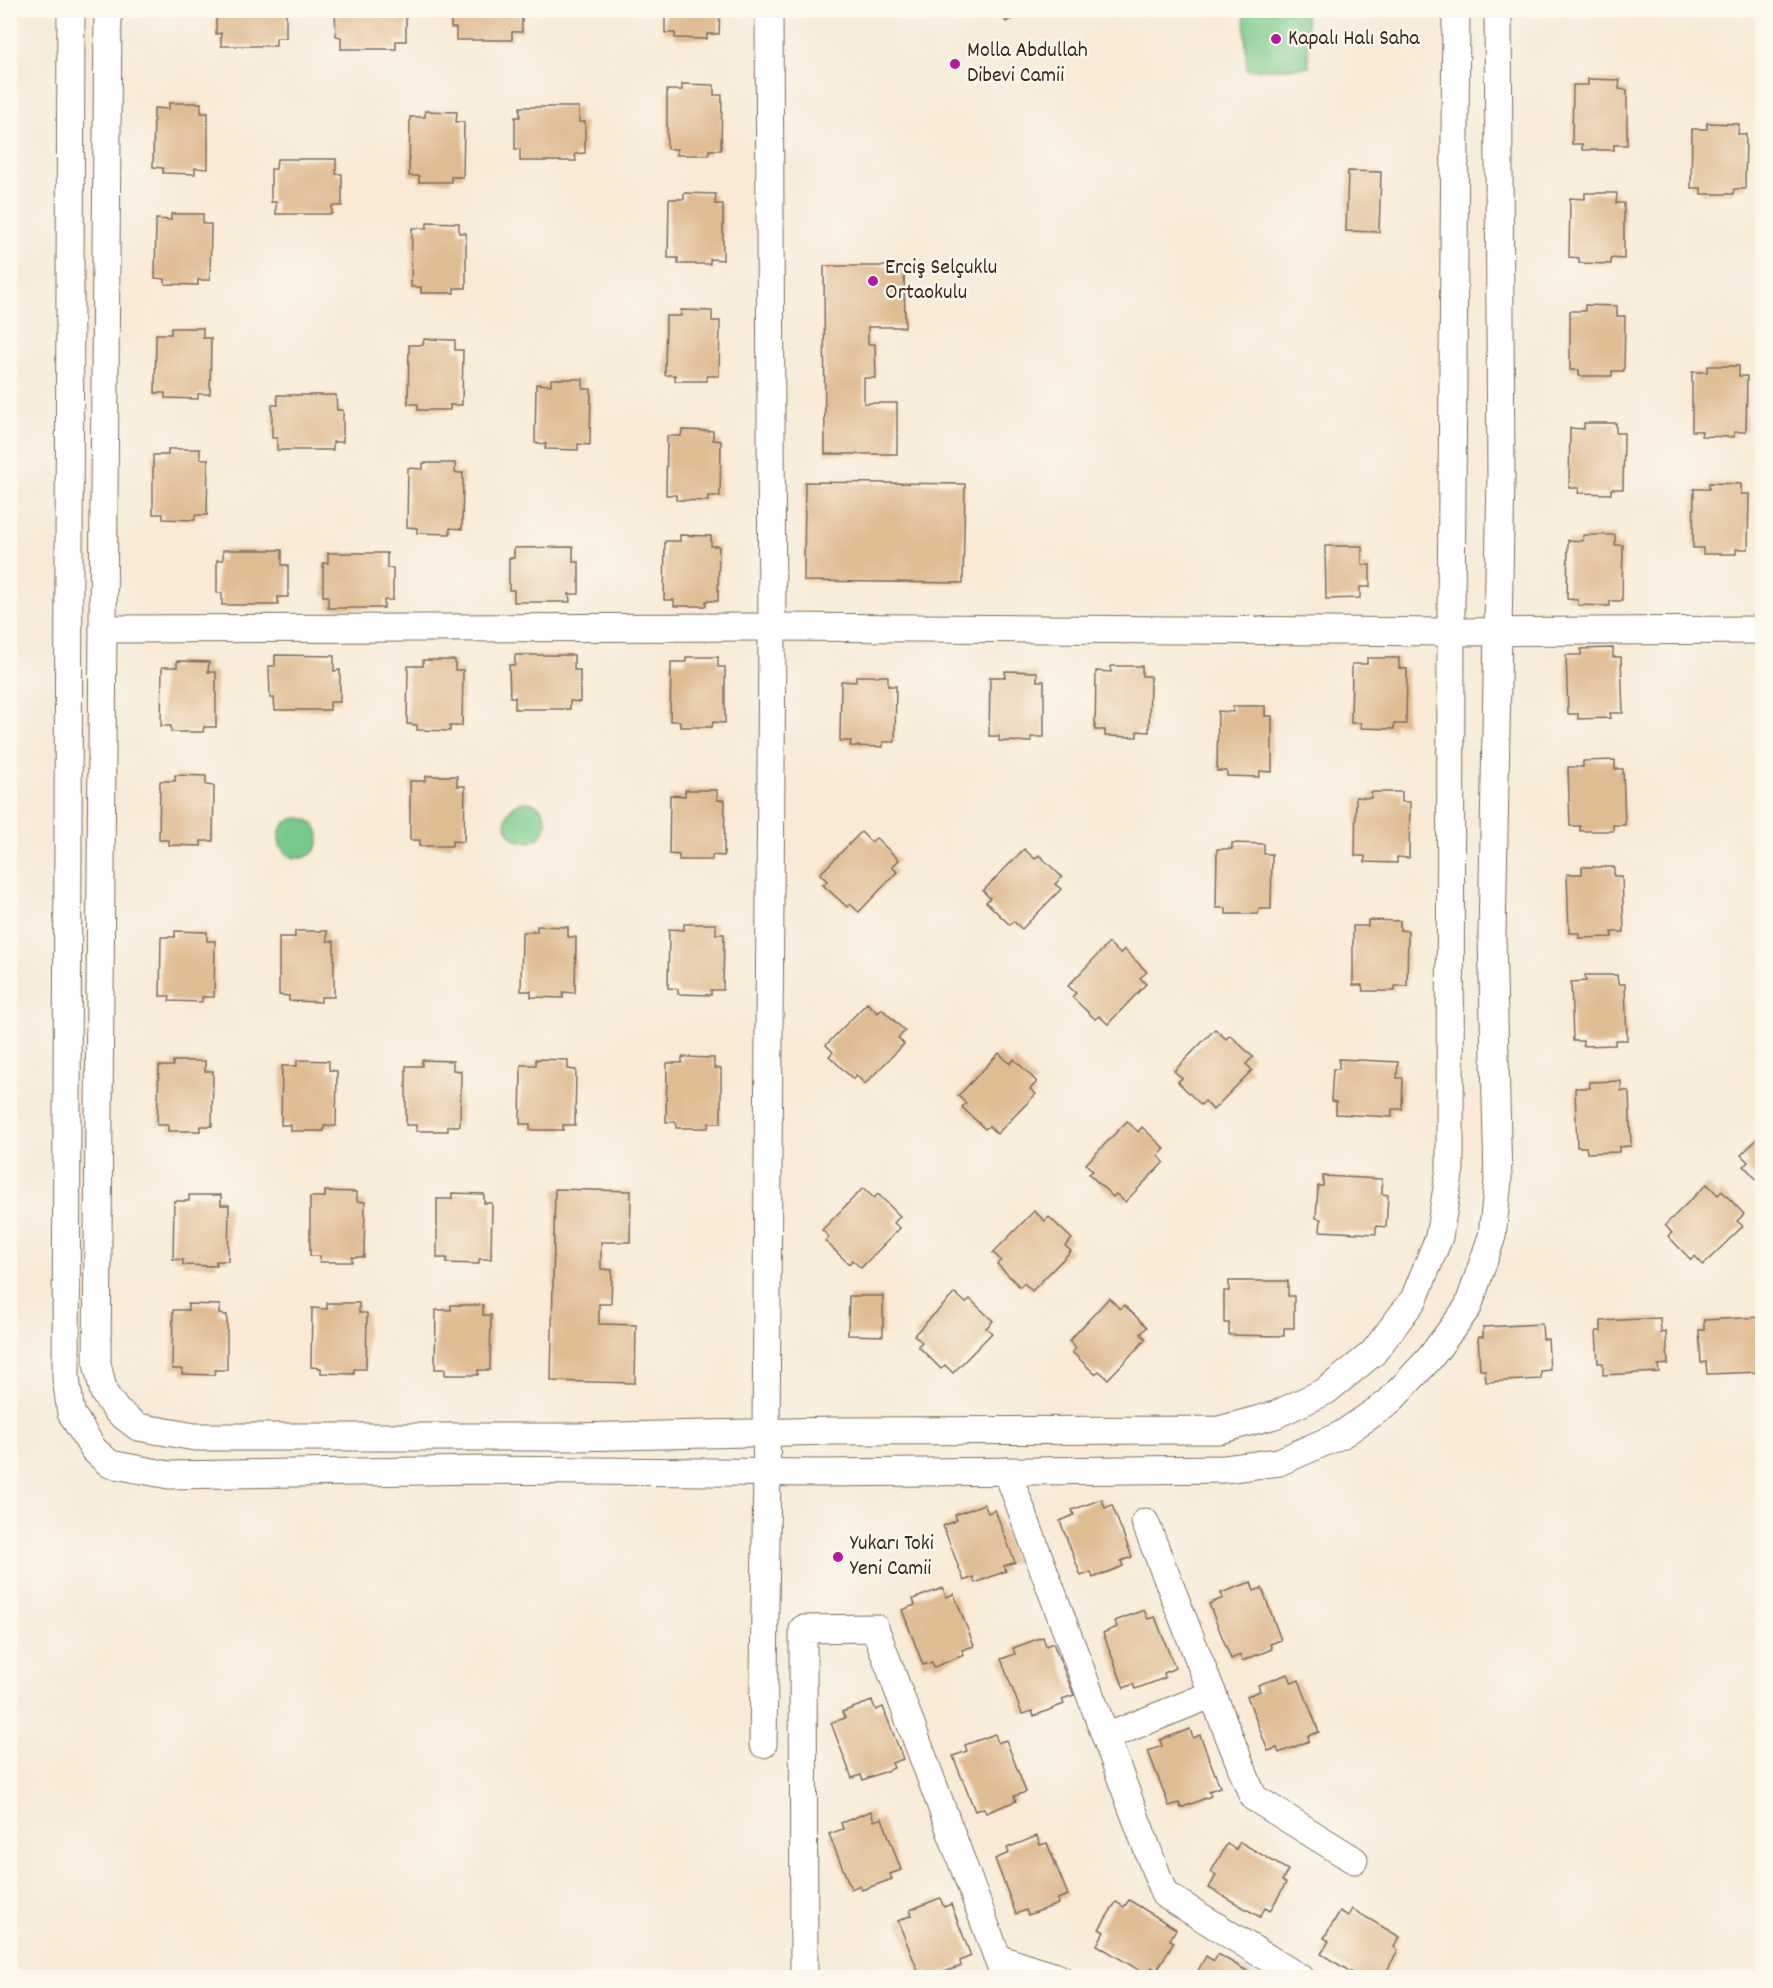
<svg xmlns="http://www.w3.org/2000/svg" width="1773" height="1988" viewBox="0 0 1773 1988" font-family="Dekko,sans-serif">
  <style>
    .green { fill: #77c98b; stroke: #597a54; stroke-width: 1.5 }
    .building { fill: #e0bc92 }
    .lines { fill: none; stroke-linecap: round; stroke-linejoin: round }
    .minor-casing { stroke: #7d6d5f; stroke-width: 29 }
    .minor { stroke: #fff; stroke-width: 27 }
    .poi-dot { fill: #b5179e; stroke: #fbf7ec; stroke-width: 2 }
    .labels { text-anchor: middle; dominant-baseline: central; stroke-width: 5; stroke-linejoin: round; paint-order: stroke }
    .poi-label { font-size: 22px; fill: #3b2a1e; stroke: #fbf7ec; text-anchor: start }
  </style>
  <rect width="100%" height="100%" fill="#fbf7ec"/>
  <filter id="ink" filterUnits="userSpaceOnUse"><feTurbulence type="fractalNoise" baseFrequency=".0167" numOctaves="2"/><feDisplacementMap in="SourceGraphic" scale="12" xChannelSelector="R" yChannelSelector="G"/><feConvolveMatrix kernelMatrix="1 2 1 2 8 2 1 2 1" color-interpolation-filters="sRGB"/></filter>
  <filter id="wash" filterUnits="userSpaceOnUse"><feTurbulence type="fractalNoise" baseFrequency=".008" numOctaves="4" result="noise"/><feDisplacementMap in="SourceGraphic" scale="24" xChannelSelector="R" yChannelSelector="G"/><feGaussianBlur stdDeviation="1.35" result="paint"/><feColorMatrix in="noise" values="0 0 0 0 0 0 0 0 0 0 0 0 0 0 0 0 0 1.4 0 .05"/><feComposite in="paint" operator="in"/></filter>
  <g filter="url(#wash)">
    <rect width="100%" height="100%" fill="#f8ead7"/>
    <g class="green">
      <polygon points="1244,11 1306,11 1309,67 1247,70"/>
      <circle cx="526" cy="822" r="20"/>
      <circle cx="299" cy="838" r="20"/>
    </g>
    <g id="blocks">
      <g class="building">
        <polygon points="216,10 286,10 286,38 276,38 276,46 221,46 221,33 216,34"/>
        <polygon points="335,10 406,10 406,41 396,41 396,49 341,49 341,37 336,36"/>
        <polygon points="451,10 522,10 522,32 512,32 512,40 456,40 456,28 451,28"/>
        <polygon points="665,10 720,10 719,34 707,34 707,39 675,38 675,33 665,33"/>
        <polygon points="999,10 1024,10 1006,22"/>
        <rect x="1327" y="10" width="53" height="3"/>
        <polygon points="1588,79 1620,80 1619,89 1627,90 1627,145 1614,145 1614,150 1582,150 1582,144 1572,144 1573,85 1588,85"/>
        <polygon points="682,84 714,85 714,95 722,95 721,150 709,150 709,155 676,155 677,149 667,149 667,90 682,90"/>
        <polygon points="169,103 201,103 201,113 208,113 208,169 195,168 195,174 163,173 163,168 153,167 154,108 169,109"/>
        <polygon points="520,107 579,107 579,122 585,122 585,153 575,154 576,161 520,161 520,149 515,149 515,117 520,117"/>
        <polygon points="425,111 457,112 456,122 464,122 463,177 451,177 451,182 419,182 419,176 409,176 410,117 425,117"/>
        <polygon points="1707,123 1739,124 1738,134 1746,134 1745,189 1734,189 1733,194 1701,194 1701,188 1691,188 1692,129 1707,129"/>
        <polygon points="277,159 336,159 336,174 342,174 342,206 332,206 332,214 276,214 276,202 271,202 271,169 276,169"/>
        <polygon points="1348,171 1381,172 1379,232 1346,231"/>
        <polygon points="684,193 716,194 715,204 723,204 723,260 710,259 710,264 678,264 678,258 668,258 669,199 684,199"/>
        <polygon points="1585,193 1617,193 1616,203 1624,203 1624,259 1611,258 1611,264 1579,263 1579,258 1569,257 1570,198 1585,199"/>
        <polygon points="171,214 203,214 203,224 211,224 210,280 198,280 198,285 165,284 165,279 155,278 156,219 171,220"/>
        <polygon points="427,222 459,223 459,233 466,233 466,288 454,288 454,293 421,293 421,287 411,287 412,228 427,228"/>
        <polygon points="824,266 904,266 905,327 868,327 868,344 875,344 876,378 864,378 864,403 897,403 897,454 825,454"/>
        <polygon points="1585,305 1617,306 1617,316 1625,316 1624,371 1612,371 1612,376 1579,376 1579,370 1570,370 1570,311 1585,311"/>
        <polygon points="681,310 712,311 712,321 720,321 719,376 707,376 707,381 675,381 675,375 665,375 666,316 681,316"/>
        <polygon points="171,328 203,328 203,338 211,338 210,394 198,394 198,399 165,398 165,393 155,393 156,334 171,334"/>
        <polygon points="424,339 455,340 455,350 463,350 462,405 450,405 450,410 418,410 418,404 408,404 409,345 423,345"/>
        <polygon points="1708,366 1739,366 1739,376 1747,376 1746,432 1734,432 1734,437 1701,436 1702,431 1692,431 1692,372 1707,372"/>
        <polygon points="551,379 583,379 583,389 591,389 590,445 578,444 578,450 545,449 546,444 535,443 536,384 551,385"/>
        <polygon points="277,395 336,395 337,410 343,410 343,442 333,442 333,450 277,450 277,438 272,438 272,405 278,405"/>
        <polygon points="1584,423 1616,423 1616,433 1624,433 1623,489 1611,489 1611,494 1578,493 1579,488 1569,488 1570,428 1584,429"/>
        <polygon points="682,430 713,431 713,440 721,441 720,496 708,496 708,501 676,500 676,495 666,495 667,436 681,436"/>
        <polygon points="168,449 200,449 200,459 208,459 207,515 195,515 195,520 163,519 163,514 153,514 153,455 168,455"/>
        <polygon points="423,463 455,463 455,473 463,473 462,529 450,528 450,534 417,533 417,528 407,527 408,468 423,469"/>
        <polygon points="805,482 965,484 963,583 804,581"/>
        <polygon points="1709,483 1741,484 1741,494 1749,494 1748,549 1736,549 1736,554 1703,554 1703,548 1693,548 1694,489 1709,489"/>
        <polygon points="680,535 711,536 711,546 719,546 718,601 706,601 706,606 674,606 674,600 664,600 665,541 680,541"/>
        <polygon points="1583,535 1615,535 1615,545 1623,545 1622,601 1610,601 1610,606 1578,605 1578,600 1567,599 1568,540 1583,541"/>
        <polygon points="1325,546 1362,546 1362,565 1370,565 1370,587 1360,587 1360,598 1326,599"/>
        <polygon points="573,547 573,562 579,562 579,594 569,594 570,602 514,602 514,590 509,590 509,558 514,558 514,548"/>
        <polygon points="223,550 282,550 282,565 288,565 288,597 278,597 278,605 222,605 222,593 217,593 217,560 223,560"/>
        <polygon points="328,553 387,553 387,568 393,568 393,600 384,600 384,608 328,608 328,596 323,596 323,563 328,563"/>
        <polygon points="1613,648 1613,657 1621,657 1623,713 1610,713 1611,718 1578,719 1578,714 1568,714 1566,655 1581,655 1581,649"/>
        <polygon points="275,655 334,656 334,671 340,670 340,702 330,702 330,710 275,710 274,698 270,698 269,666 275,666"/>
        <polygon points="515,655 574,655 574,670 580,670 580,702 570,701 570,709 515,709 515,697 510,697 509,665 515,665"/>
        <polygon points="686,657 718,657 718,667 725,667 725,723 713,722 712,727 680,727 680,721 670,721 671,662 686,662"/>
        <polygon points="1367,658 1399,658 1399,668 1407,669 1406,724 1394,724 1394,729 1361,728 1361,723 1351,723 1352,664 1367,664"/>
        <polygon points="423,660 455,660 455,670 463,670 462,726 450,726 450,731 417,730 417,725 407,724 408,666 423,666"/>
        <polygon points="177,661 209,662 208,672 216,672 216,727 204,727 203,732 171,732 171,726 161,726 162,667 177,667"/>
        <polygon points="1111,666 1142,666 1142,676 1150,676 1149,732 1137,731 1137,737 1105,736 1105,730 1095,730 1096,671 1111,672"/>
        <polygon points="1005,671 1037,672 1037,681 1044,681 1044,737 1031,737 1031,742 999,741 999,736 989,736 990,677 1005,677"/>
        <polygon points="856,676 888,676 888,686 896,686 895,742 883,742 883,747 850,746 851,741 840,741 841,681 856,682"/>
        <polygon points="1233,706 1265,706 1265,716 1272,716 1272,772 1260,771 1259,777 1227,776 1227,771 1217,771 1218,711 1233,712"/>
        <polygon points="1615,760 1615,769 1623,769 1625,825 1613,825 1613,831 1580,831 1580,826 1570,826 1568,767 1583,767 1583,761"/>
        <polygon points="175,775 206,776 206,785 214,786 213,841 201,841 201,846 169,845 169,840 159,840 160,781 175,781"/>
        <polygon points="426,776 457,776 457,786 465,786 464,842 452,841 452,846 419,846 420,840 410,840 410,781 425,781"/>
        <polygon points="685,790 717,790 717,800 725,800 724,856 712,855 712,860 679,860 679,855 669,854 670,795 685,796"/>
        <polygon points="1371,792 1402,792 1402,802 1410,802 1409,858 1397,857 1397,863 1365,862 1365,856 1355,856 1356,797 1371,798"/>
        <polygon points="861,832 871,842 876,838 899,860 892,867 897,872 859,912 850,904 847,907 823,885 827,881 820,874"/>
        <polygon points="1232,843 1264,844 1264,854 1272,854 1271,909 1259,909 1258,914 1226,914 1226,908 1216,908 1217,849 1232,849"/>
        <polygon points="1024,849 1035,859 1039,855 1062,877 1055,884 1061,889 1022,929 1013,921 1010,925 986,902 990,898 983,891"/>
        <polygon points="1582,867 1614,867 1614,876 1622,876 1624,932 1612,932 1612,937 1579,938 1579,933 1569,933 1567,874 1582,874"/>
        <polygon points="1368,920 1400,921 1400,930 1408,931 1407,986 1395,986 1395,991 1363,991 1362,985 1353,985 1353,926 1368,926"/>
        <polygon points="684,924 716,924 716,934 724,934 723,990 711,990 711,995 678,994 678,989 668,988 669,929 684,930"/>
        <polygon points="537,926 568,927 568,937 576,937 575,993 563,992 563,998 531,997 531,991 521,991 522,932 537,932"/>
        <polygon points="175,931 207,932 207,941 215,941 214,997 202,997 202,1002 169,1001 170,996 160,996 161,937 175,937"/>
        <polygon points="295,931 327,931 327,941 334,941 334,997 321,997 321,1002 289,1001 289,996 279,995 279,937 295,937"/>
        <polygon points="1109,943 1120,954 1124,949 1147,972 1140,978 1146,984 1108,1024 1099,1016 1095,1019 1072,997 1076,993 1068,986"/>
        <polygon points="1585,975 1617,975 1618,984 1625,984 1627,1040 1615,1040 1615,1045 1583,1046 1583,1041 1573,1041 1571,982 1586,981"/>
        <polygon points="867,1003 878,1013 882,1009 905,1031 898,1038 904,1044 865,1084 856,1075 853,1079 829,1056 833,1052 826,1045"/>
        <polygon points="1215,1029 1226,1039 1230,1035 1253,1057 1246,1064 1252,1070 1213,1110 1205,1101 1201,1105 1178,1082 1182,1078 1174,1071"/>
        <polygon points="999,1053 1010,1064 1014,1059 1037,1082 1030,1089 1036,1094 997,1134 989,1126 985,1129 962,1107 966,1103 958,1096"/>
        <polygon points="682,1057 714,1058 714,1068 721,1068 721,1123 709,1123 708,1128 676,1128 676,1122 666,1122 667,1063 682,1063"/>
        <polygon points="536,1059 568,1060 568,1069 576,1070 575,1125 563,1125 563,1130 530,1130 530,1124 520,1124 521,1065 536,1065"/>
        <polygon points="1339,1059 1398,1062 1397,1078 1403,1078 1402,1109 1392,1109 1392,1117 1336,1114 1336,1102 1331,1101 1333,1069 1339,1069"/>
        <polygon points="297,1060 329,1061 329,1070 337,1071 336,1126 324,1126 324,1131 291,1131 291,1125 281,1125 282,1066 297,1066"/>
        <polygon points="422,1060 453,1061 453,1070 461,1071 460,1126 448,1126 448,1131 416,1131 416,1125 406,1125 406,1066 422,1066"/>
        <polygon points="173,1061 205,1061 205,1071 213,1071 212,1126 200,1126 200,1131 168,1131 168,1125 157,1125 159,1066 173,1066"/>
        <polygon points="1621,1081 1621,1091 1629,1091 1631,1146 1619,1147 1619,1152 1587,1153 1586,1147 1577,1147 1575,1088 1590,1088 1589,1082"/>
        <polygon points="1127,1121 1138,1132 1142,1127 1165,1149 1158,1156 1164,1162 1125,1202 1116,1194 1113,1197 1089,1174 1093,1171 1086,1164"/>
        <polygon points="1762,1134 1762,1185 1744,1166 1748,1162 1741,1155"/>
        <polygon points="1323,1176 1382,1179 1382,1194 1388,1195 1386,1227 1376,1226 1376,1234 1320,1231 1321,1219 1316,1218 1318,1186 1323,1186"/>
        <polygon points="1707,1184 1718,1195 1722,1191 1744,1214 1737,1221 1743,1226 1703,1265 1695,1256 1691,1260 1668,1236 1672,1233 1665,1225"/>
        <polygon points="863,1188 874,1198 878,1194 900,1216 894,1223 900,1228 861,1268 852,1260 849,1264 825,1241 829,1237 822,1230"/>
        <polygon points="555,1189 631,1191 630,1242 601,1242 601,1269 612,1270 611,1304 599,1304 599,1324 636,1325 635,1383 551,1381"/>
        <polygon points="325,1191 357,1192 357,1201 365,1202 364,1257 352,1257 352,1262 320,1262 320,1256 310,1256 310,1197 325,1197"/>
        <polygon points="452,1193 484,1194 484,1203 492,1203 491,1259 479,1259 479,1264 446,1263 447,1258 437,1258 437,1199 452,1199"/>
        <polygon points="189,1195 221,1195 221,1205 229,1205 228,1261 216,1261 216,1266 183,1265 183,1260 173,1259 174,1201 189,1201"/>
        <polygon points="1034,1211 1045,1221 1049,1217 1072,1239 1065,1246 1071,1251 1032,1291 1024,1283 1020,1287 997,1264 1001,1260 993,1253"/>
        <polygon points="1229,1281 1288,1281 1288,1296 1294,1296 1294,1328 1284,1328 1284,1336 1229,1335 1229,1323 1224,1323 1224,1291 1229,1291"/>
        <polygon points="955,1293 966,1303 970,1299 993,1321 986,1328 992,1333 953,1373 945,1365 941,1369 918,1346 922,1342 914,1335"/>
        <polygon points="849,1296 883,1296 883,1336 848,1335"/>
        <polygon points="1109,1298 1120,1309 1124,1305 1147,1327 1141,1334 1146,1339 1108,1379 1099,1371 1095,1374 1072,1352 1076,1348 1069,1341"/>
        <polygon points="327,1303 359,1303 359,1313 367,1313 366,1369 354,1369 354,1374 321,1373 321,1368 311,1367 312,1308 327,1309"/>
        <polygon points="188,1304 220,1305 219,1314 227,1315 227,1370 215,1370 214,1375 182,1374 182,1369 172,1369 173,1310 188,1310"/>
        <polygon points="451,1305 483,1305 483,1315 491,1315 490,1370 478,1370 478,1375 445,1375 445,1369 435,1369 436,1310 451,1310"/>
        <polygon points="1762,1317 1762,1372 1707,1374 1706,1362 1701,1363 1699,1330 1704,1330 1704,1320"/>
        <polygon points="1660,1318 1661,1333 1666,1332 1668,1364 1658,1365 1659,1372 1603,1375 1603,1363 1598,1363 1596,1331 1601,1331 1601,1321"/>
        <polygon points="1542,1324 1543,1339 1548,1339 1550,1370 1541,1371 1541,1379 1486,1382 1485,1370 1480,1370 1478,1337 1483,1337 1483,1327"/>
        <polygon points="1102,1499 1105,1508 1112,1505 1132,1557 1121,1561 1123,1566 1093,1578 1091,1572 1081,1576 1060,1521 1074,1515 1072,1510"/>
        <polygon points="984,1504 988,1513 995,1510 1015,1562 1004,1566 1006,1571 975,1583 973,1577 964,1581 943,1526 957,1520 955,1515"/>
        <polygon points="1251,1582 1254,1591 1262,1588 1281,1640 1270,1644 1272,1649 1242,1661 1240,1655 1231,1659 1209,1604 1223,1598 1221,1593"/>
        <polygon points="943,1588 946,1597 954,1594 974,1646 962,1650 964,1655 934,1667 932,1662 923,1665 902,1610 915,1605 913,1599"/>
        <polygon points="1144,1610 1148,1619 1155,1617 1175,1668 1164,1673 1165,1678 1135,1689 1133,1684 1124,1688 1103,1633 1117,1627 1115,1621"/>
        <polygon points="1043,1637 1046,1646 1053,1643 1074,1695 1062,1699 1064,1704 1034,1716 1032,1711 1022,1714 1001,1659 1015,1654 1013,1648"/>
        <polygon points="1288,1674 1292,1683 1299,1680 1319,1732 1308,1736 1309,1741 1279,1753 1277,1748 1268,1751 1247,1696 1260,1691 1258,1685"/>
        <polygon points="872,1701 876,1710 883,1707 903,1759 892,1763 894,1768 863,1780 861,1775 852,1778 831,1723 845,1718 842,1712"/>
        <polygon points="1190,1729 1193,1738 1200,1735 1220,1787 1209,1791 1211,1796 1181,1808 1179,1803 1169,1806 1148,1751 1162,1746 1160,1740"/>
        <polygon points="995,1734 998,1743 1006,1740 1026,1792 1014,1796 1016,1801 986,1813 984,1808 975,1811 953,1756 967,1751 965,1745"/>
        <polygon points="871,1811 874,1821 882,1818 901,1870 890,1874 892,1879 862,1890 860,1885 851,1889 829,1834 843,1829 841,1823"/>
        <polygon points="1037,1836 1040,1845 1047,1843 1068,1895 1057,1899 1058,1904 1028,1915 1026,1910 1016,1914 995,1859 1009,1853 1007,1848"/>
        <polygon points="1240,1842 1288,1870 1282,1881 1286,1883 1270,1911 1265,1908 1260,1917 1209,1888 1216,1875 1211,1872 1227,1844 1236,1849"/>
        <polygon points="940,1898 944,1907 951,1904 971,1956 960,1961 961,1966 931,1977 929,1972 920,1976 898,1921 912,1915 910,1910"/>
        <polygon points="1129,1900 1176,1929 1170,1940 1174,1942 1157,1970 1152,1967 1147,1975 1097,1945 1104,1932 1099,1929 1116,1902 1124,1907"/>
        <polygon points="1352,1909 1400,1937 1394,1947 1398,1950 1383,1978 1378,1975 1376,1978 1361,1978 1321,1954 1329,1941 1324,1938 1340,1911 1348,1916"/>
        <polygon points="1218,1954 1259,1978 1194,1978 1206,1956 1214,1961"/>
      </g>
    </g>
  </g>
  <g filter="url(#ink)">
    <use href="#blocks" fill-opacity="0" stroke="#7d6d5f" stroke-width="1.5"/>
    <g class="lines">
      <defs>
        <g id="minor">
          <polyline points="71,10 66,1378 71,1413 94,1450 110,1464 169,1475 485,1470 822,1473 1225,1469 1279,1462 1341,1435 1388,1403 1430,1358 1468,1307 1492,1236 1498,1181 1492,936 1501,476 1498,10"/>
          <polyline points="108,10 97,1363 104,1393 117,1411 138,1427 195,1437 573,1437 833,1431 1219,1430 1275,1415 1326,1391 1373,1353 1414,1299 1439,1237 1450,1169 1451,610 1456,10"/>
          <polyline points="104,629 772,627 1451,632 1762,630"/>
          <polyline points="1007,1471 1164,1894 1300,1978"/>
          <polyline points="1145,1522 1253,1797 1354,1860"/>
          <polyline points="1106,1737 1213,1694"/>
          <polyline points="763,1744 767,1473 766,1433 772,633 769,10"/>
          <polyline points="997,1958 1059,1978"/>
          <polyline points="804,1978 803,1629 875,1628 1005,1978"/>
        </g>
      </defs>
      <use href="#minor" class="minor-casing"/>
      <use href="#minor" class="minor"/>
    </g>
  </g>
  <g class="poi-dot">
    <circle cx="1276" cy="39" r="6"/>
    <circle cx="955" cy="64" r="6"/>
    <circle cx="873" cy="281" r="6"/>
    <circle cx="838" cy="1557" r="6"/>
  </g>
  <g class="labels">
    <g class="poi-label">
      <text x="1288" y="39">Kapalı Halı Saha</text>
      <text x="967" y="51">Molla Abdullah<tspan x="967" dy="25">Dibevi Camii</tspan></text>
      <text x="885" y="268">Erciş Selçuklu<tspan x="885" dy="25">Ortaokulu</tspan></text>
      <text x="850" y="1544">Yukarı Toki<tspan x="850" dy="25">Yeni Camii</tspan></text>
    </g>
  </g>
  <rect width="1773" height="1988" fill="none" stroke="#fbf7ec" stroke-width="36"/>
</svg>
